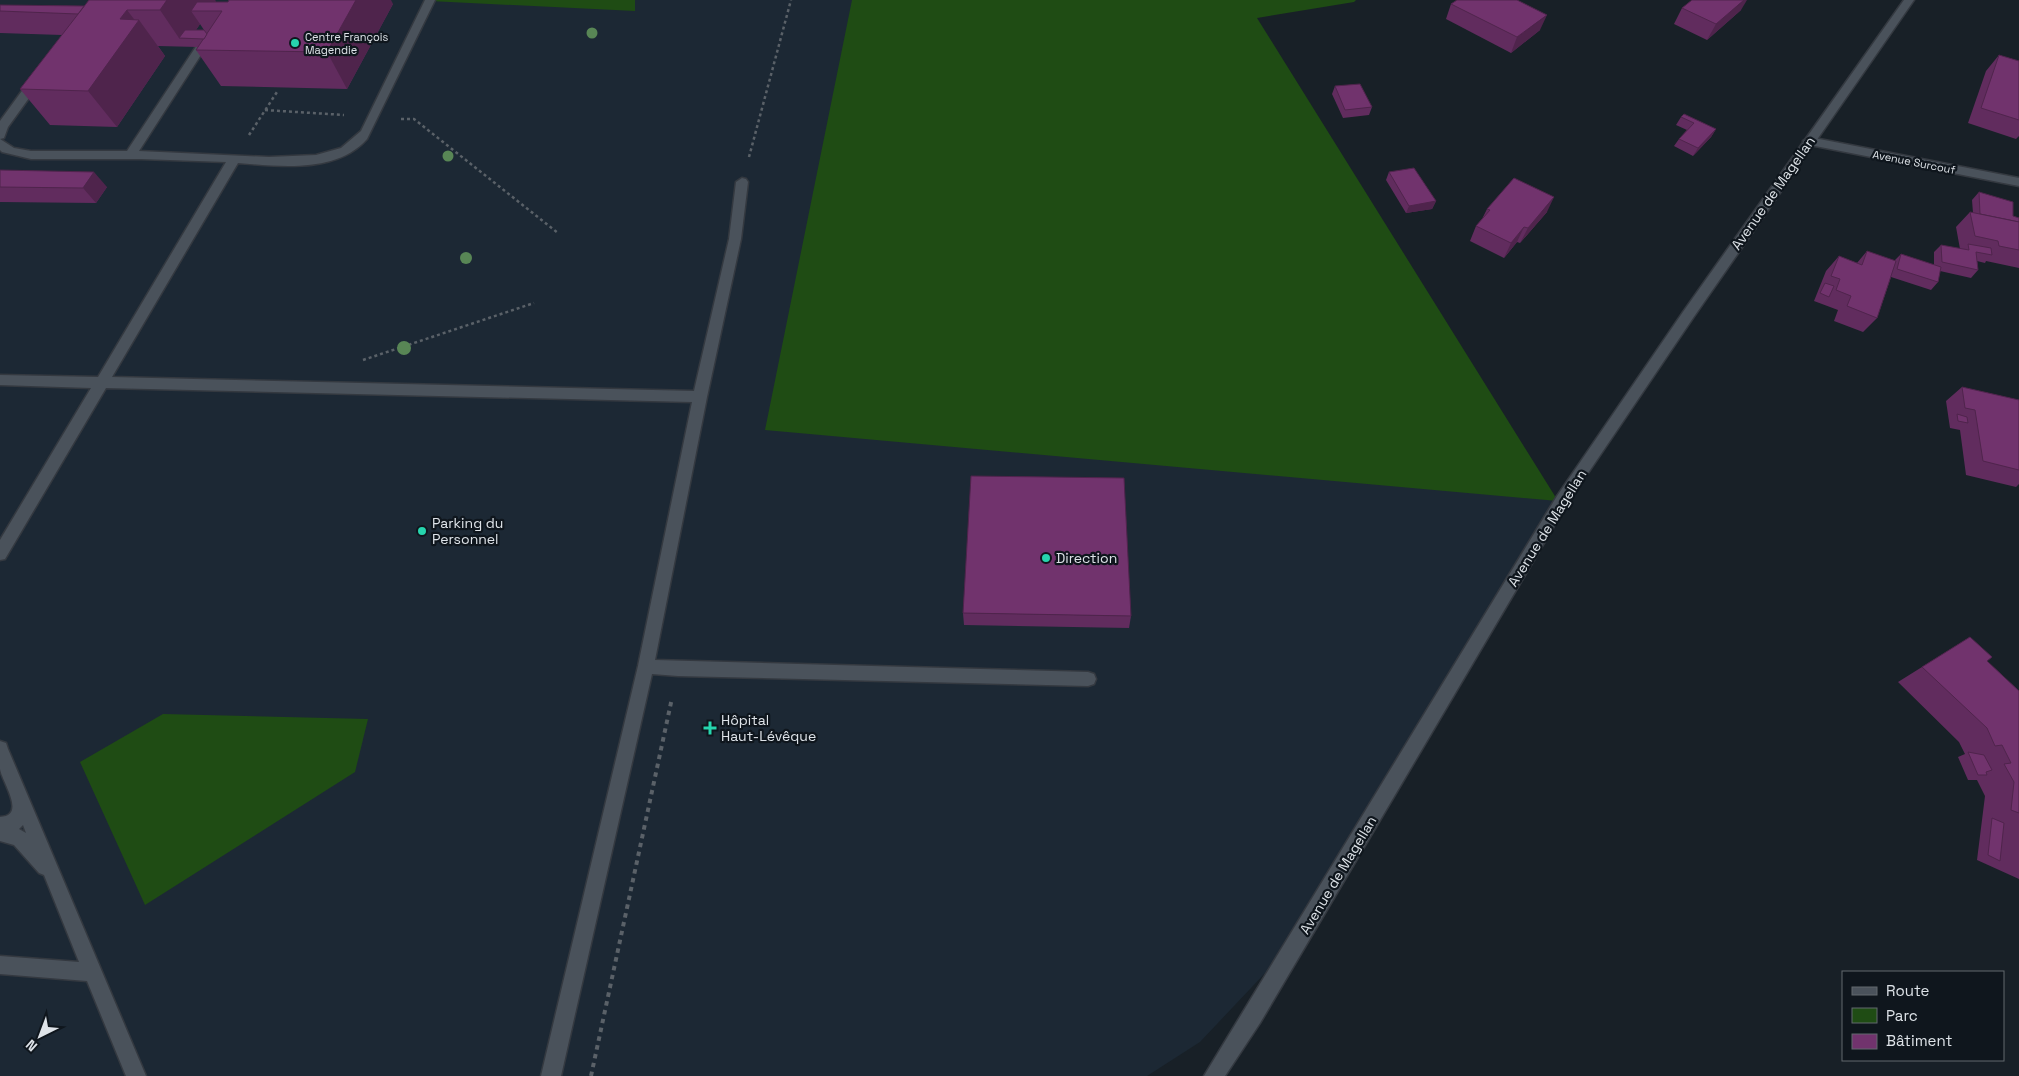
<svg xmlns="http://www.w3.org/2000/svg" width="2019" height="1076" viewBox="0 0 2019 1076" font-family="'Space Grotesk',sans-serif">
  <style>
    .built { fill: #1c2834 }
    .green { fill: #1f4c14 }
    .lines { fill: none; stroke-linecap: round; stroke-linejoin: round }
    .service-casing { stroke: #343940; stroke-width: 3 }
    .minor-casing { stroke: #343940; stroke-width: 3 }
    .tertiary-casing { stroke: #343940; stroke-width: 3 }
    .path-far1 { stroke: #5a6168; stroke-width: 2.5; stroke-dasharray: 3 3; stroke-linecap: butt }
    .path { stroke: #5a6168; stroke-width: 4; stroke-dasharray: 4.5 4.5; stroke-linecap: butt }
    .service { fill: #4a525b; fill-rule: evenodd }
    .minor { fill: #4a525b; fill-rule: evenodd }
    .tertiary { fill: #4a525b; fill-rule: evenodd }
    .tree { fill: #588655 }
    .wall { fill: #612c5e; fill-rule: evenodd }
    .shaded-wall { fill: #4f244c }
    .building { fill: #71336d; stroke: #4f244c }
    .poi-dot { fill: #26d5ae; stroke: #0f161d; stroke-width: 2 }
    .labels { text-anchor: middle; dominant-baseline: central; stroke-width: 4.5; stroke-linejoin: round; paint-order: stroke }
    .far-poi-label { font-size: 11px; fill: #dee3e8; stroke: #0f161d; text-anchor: start }
    .far-street-label { font-size: 11px; fill: #dee3e8; stroke: #0f161d }
    .street-label { font-size: 14px; fill: #dee3e8; stroke: #0f161d }
    .poi-label { font-size: 14px; fill: #dee3e8; stroke: #0f161d; text-anchor: start }
  </style>
  <rect width="100%" height="100%" fill="#182027"/>
  <polygon class="built" points="0,0 1173,0 1558,501 1283,954 1200,1042 1147,1076 0,1076"/>
  <g class="green">
    <polygon points="430,0 635,0 635,11 430,1"/>
    <polygon points="852,0 1356,0 1354,2 1257,18 1558,501 765,430"/>
    <polygon points="163,714 368,719 355,772 145,905 80,762"/>
  </g>
  <g class="lines">
    <defs>
      <g id="service">
        <path d="M425,0h10l-68,139c-31,35 -88,27 -129,24l-126,214 582,14 35,-152 7,-57 6,-4 4,1 2,3 -7,57 -34,158 -52,263 433,12 6,2 2,5 -2,5 -6,2 -410,-10 -26,-2 -91,402h-20l97,-410 54,-264 -586,-14 -101,171 -5,1v-20l91,-152 -91,-3v-10l98,2 128,-215 -85,-3h-110l-29,-7 -2,-2v-11l14,9 17,3h96l70,-106 4,-1 5,3 -67,104 130,6 47,-2 25,-7 20,-17z"/>
        <polygon points="36,76 42,80 8,127 4,138 0,139 0,121 32,77"/>
        <path d="M0,741l6,2 2,6 138,327h-20l-39,-95 -87,-7v-18l79,6 -35,-87 -5,-2 -25,-28 -14,-4v-24c27,-1 2,-35 0,-48 0,-9 0,-19 0,-28zM23,825l3,8 -7,-4z"/>
      </g>
      <polygon id="minor" points="1809,137 2019,178 2019,186 1805,144 1803,141"/>
      <polygon id="tertiary" points="1904,0 1914,0 1693,318 1567,504 1260,1023 1225,1076 1204,1076 1557,496 1683,312"/>
    </defs>
    <use href="#service" class="service-casing"/>
    <use href="#minor" class="minor-casing"/>
    <use href="#tertiary" class="tertiary-casing"/>
    <g class="path-far1">
      <polyline points="265,110 344,115"/>
      <polyline points="401,119 414,119 558,233"/>
      <polyline points="249,135 277,92"/>
      <polyline points="749,157 791,0"/>
      <polyline points="363,360 534,303"/>
    </g>
    <polyline class="path" points="591,1076 672,698"/>
    <use href="#service" class="service"/>
    <use href="#minor" class="minor"/>
    <use href="#tertiary" class="tertiary"/>
  </g>
  <g class="tree">
    <circle cx="592" cy="33" r="5.5"/>
    <circle cx="448" cy="156" r="5.5"/>
    <circle cx="466" cy="258" r="6"/>
    <circle cx="404" cy="348" r="7"/>
  </g>
  <g class="wall">
    <path d="M216,1l-1,1 178,2 -46,85 -126,-3 -25,-36 2,-3 -40,-1 7,10 -48,71 -67,-2 -30,-36 42,-54 -62,-2v-28l84,1zM200,24l4,6h-8z"/>
    <polygon points="1451,4 1540,30 1511,53 1446,19"/>
    <polygon points="1682,8 1741,10 1707,40 1674,24"/>
    <polygon points="1999,55 2019,61 2019,136 2016,139 1968,123 1986,71"/>
    <polygon points="1335,86 1372,107 1369,115 1343,118 1332,94"/>
    <polygon points="1681,117 1716,129 1711,137 1693,156 1674,146 1679,139 1687,130 1676,125"/>
    <polygon points="1389,172 1436,201 1432,209 1406,213 1386,180"/>
    <polygon points="0,187 107,187 96,203 0,202"/>
    <polygon points="1979,192 2013,216 2019,218 2019,268 1986,261 1985,263 1977,261 1978,270 1971,278 1940,271 1938,282 1931,290 1891,277 1877,318 1863,332 1834,321 1838,310 1814,301 1826,271 1839,256 1857,263 1867,251 1894,261 1901,254 1934,265 1934,252 1941,245 1960,249 1956,227 1970,212 1973,213 1972,200"/>
    <polygon points="1487,209 1547,212 1520,243 1517,242 1504,258 1470,241 1476,226 1482,219"/>
    <polygon points="1962,387 2019,400 2019,484 2016,487 1966,475 1960,430 1950,428 1946,401"/>
    <polygon points="963,613 1131,616 1129,628 964,625"/>
    <polygon points="1970,637 1987,661 2019,691 2019,879 1977,860 1985,796 1977,780 1968,780 1958,757 1965,754 1959,742 1898,682"/>
  </g>
  <g class="shaded-wall">
    <polygon points="167,0 215,0 216,1 209,11 191,11 200,24 190,39 179,38 160,10"/>
    <polygon points="356,0 391,0 393,4 347,89 327,52"/>
    <polygon points="1744,0 1747,0 1741,10 1707,40 1716,24"/>
    <polygon points="127,10 137,23 139,20 165,56 117,127 88,91 120,19"/>
    <polygon points="1547,15 1540,30 1511,53 1517,37"/>
    <polygon points="1716,129 1711,137 1693,156 1698,148"/>
    <polygon points="94,172 107,187 96,203 83,188"/>
    <polygon points="1554,197 1547,212 1520,243 1528,228"/>
    <polygon points="1436,201 1432,209 1406,213 1409,206"/>
    <polygon points="1524,227 1517,242 1504,258 1511,243"/>
  </g>
  <g class="building">
    <polygon points="89,0 167,0 160,10 127,10 120,19 139,20 88,91 20,89"/>
    <polygon points="229,0 356,0 327,52 196,50 222,11 191,11 197,2 228,2"/>
    <polygon points="1457,0 1517,0 1547,15 1517,37 1451,4"/>
    <polygon points="1692,0 1744,0 1716,24 1682,8"/>
    <polygon points="0,5 84,6 78,14 0,11"/>
    <polygon points="185,30 204,30 207,34 204,39 179,38"/>
    <polygon points="1999,55 2019,61 2019,120 1981,108"/>
    <polygon points="1360,84 1372,107 1345,110 1335,86"/>
    <polygon points="1684,114 1716,129 1698,148 1679,139 1694,123 1681,117"/>
    <polygon points="1414,168 1436,201 1409,206 1389,172"/>
    <polygon points="0,170 94,172 83,188 0,187"/>
    <polygon points="1514,178 1554,197 1528,228 1524,227 1511,243 1476,226 1490,210 1487,209"/>
    <polygon points="1979,192 2013,202 2013,216 2019,218 2019,222 1980,214"/>
    <polygon points="1970,212 2019,222 2019,250 1999,246 1998,241 1975,236"/>
    <polygon points="1968,244 1991,248 1992,255 1976,252 1978,270 1942,262 1941,245 1969,250"/>
    <polygon points="1867,251 1896,261 1877,318 1847,306 1851,296 1836,290 1840,279 1831,276 1839,256 1862,265"/>
    <polygon points="1901,254 1941,267 1938,282 1897,269"/>
    <polygon points="1825,283 1834,286 1829,297 1820,293"/>
    <polygon points="1962,387 2019,400 2019,470 1983,461 1975,410 1965,408"/>
    <polygon points="1957,414 1967,417 1968,423 1958,421"/>
    <polygon points="971,476 1124,478 1131,616 963,613"/>
    <polygon points="1970,637 1992,657 1987,661 2019,691 2019,813 2011,810 2014,782 2004,764 2011,763 2002,745 1995,746 1987,728 1922,667"/>
    <polygon points="1968,752 1984,755 1992,770 1986,772 1987,775 1978,775"/>
    <polygon points="1992,818 2004,823 2000,861 1988,855"/>
  </g>
  <g class="poi-dot">
    <circle cx="295" cy="43" r="5"/>
    <circle cx="422" cy="531" r="5"/>
    <circle cx="1046" cy="558" r="5"/>
    <path d="M707.5 720.5h5v5h5v5h-5v5h-5v-5h-5v-5h5z"/>
  </g>
  <g class="labels">
    <g class="far-poi-label">
      <text x="305" y="37">Centre François<tspan x="305" dy="13">Magendie</tspan></text>
    </g>
    <g class="far-street-label">
      <text transform="translate(1914 162) rotate(11)">Avenue Surcouf</text>
    </g>
    <g class="street-label">
      <text transform="translate(1773 193) rotate(-55)">Avenue de Magellan</text>
      <text transform="translate(1547 528) rotate(-58)">Avenue de Magellan</text>
      <text transform="translate(1338 875) rotate(-59)">Avenue de Magellan</text>
    </g>
    <g class="poi-label">
      <text x="432" y="523">Parking du<tspan x="432" dy="16">Personnel</tspan></text>
      <text x="1056" y="558">Direction</text>
      <text x="721" y="720">Hôpital<tspan x="721" dy="16">Haut-Lévêque</tspan></text>
    </g>
  </g>
  <rect x="1842" y="971" width="162" height="90" fill="#0f161d" stroke="#62686e"/>
  <rect x="1852" y="987" width="25" height="8" fill="#4a525b" stroke="#62686e"/>
  <text x="1886" y="996" font-size="15" fill="#dee3e8">Route</text>
  <rect x="1852" y="1008" width="25" height="15" fill="#1f4c14" stroke="#62686e"/>
  <text x="1886" y="1021" font-size="15" fill="#dee3e8">Parc</text>
  <rect x="1852" y="1034" width="25" height="15" fill="#71336d" stroke="#62686e"/>
  <text x="1886" y="1046" font-size="15" fill="#dee3e8">Bâtiment</text>
  <g transform="translate(40 1036) rotate(222)" stroke="#0f161d" stroke-width="4" paint-order="stroke">
  <path d="M0-4L9 19L0 12L-9 19Z" fill="#dee3e8"/>
  <text y="-8" font-size="14" font-weight="bold" text-anchor="middle" fill="#dee3e8">N</text>
  </g>
</svg>
